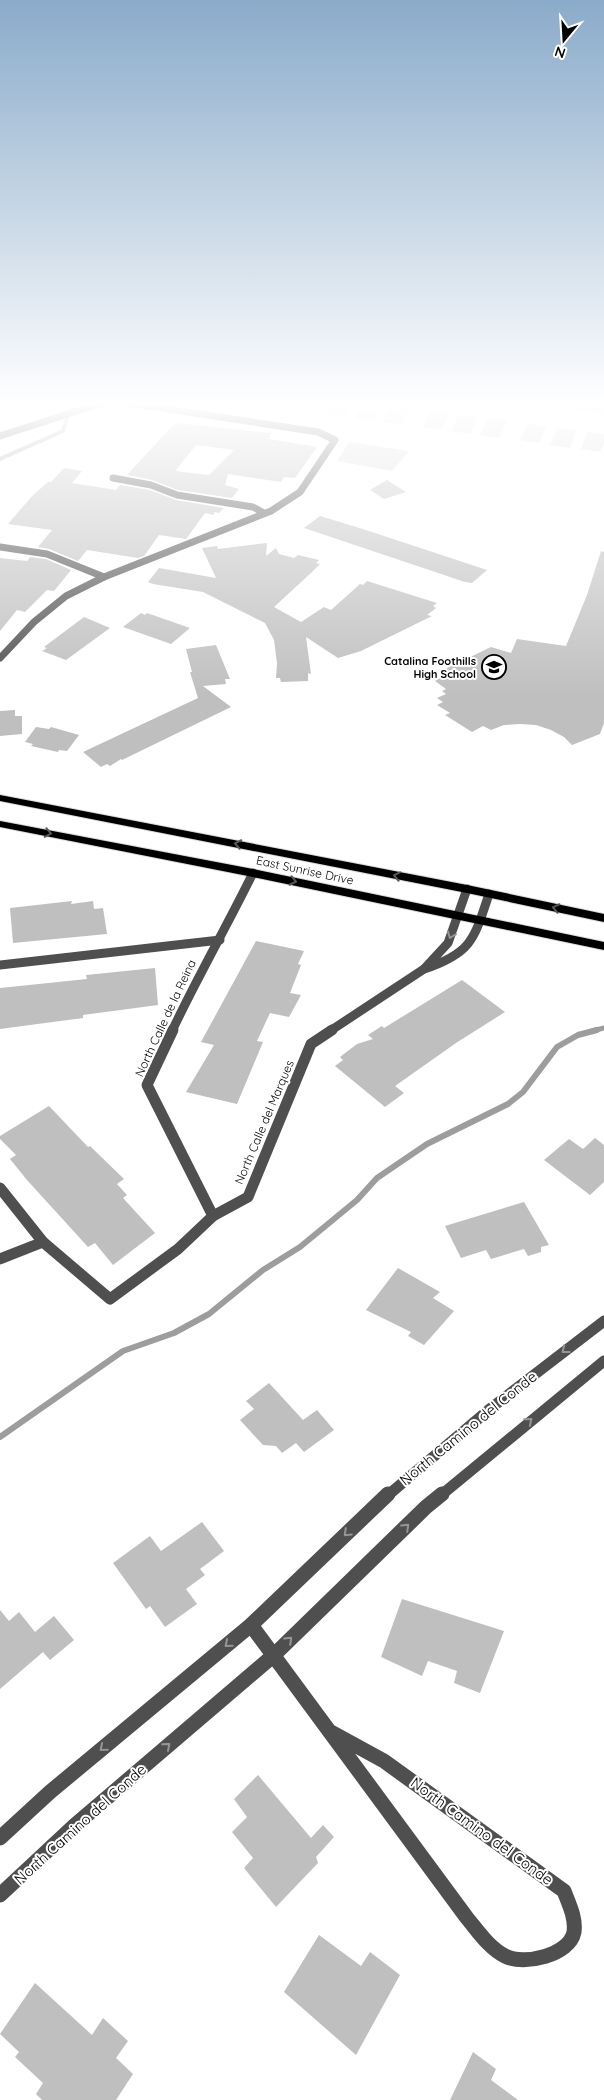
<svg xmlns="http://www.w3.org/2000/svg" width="604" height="2100" viewBox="0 0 604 2100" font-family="Quicksand,sans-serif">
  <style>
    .green { fill: #d6d6d6 }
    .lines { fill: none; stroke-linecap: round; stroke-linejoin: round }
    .stream-far2 { stroke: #9d9d9d; stroke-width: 4 }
    .stream-far1 { stroke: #9d9d9d; stroke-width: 5 }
    .stream { stroke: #9d9d9d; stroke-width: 6 }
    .building { fill: #bfbfbf; fill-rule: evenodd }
    .primary-casing { stroke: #dbdbdb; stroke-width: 2 }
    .minor-far3 { stroke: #4f4f4f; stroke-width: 7 }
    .minor-far2 { stroke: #4f4f4f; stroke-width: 9 }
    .minor-far1 { stroke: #4f4f4f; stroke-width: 11 }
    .minor { stroke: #4f4f4f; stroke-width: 15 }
    .primary { fill: #000; fill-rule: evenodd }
    .oneway { stroke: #595959 }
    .oneway2 { stroke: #959595 }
    .labels { text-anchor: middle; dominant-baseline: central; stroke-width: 4; stroke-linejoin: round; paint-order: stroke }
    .far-poi-label { font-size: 11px; font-weight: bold; fill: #000; stroke: #fff; text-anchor: end }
    .street-label { font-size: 12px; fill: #000; stroke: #fff }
    .near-street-label { font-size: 15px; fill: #000; stroke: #fff }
  </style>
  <rect width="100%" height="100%" fill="#fff"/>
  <g class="green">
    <polygon points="334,401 354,401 345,416 326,413"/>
    <polygon points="529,401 604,401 604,414 528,404"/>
    <polygon points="365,402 383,404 373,420 355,418"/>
    <polygon points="393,405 411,408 402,424 383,422"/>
    <polygon points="431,411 450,413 441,430 422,427"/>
    <polygon points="459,415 478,417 470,434 451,431"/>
    <polygon points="488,418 507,421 499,438 480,435"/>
    <polygon points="527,424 546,426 539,443 520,440"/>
    <polygon points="557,428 576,430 570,448 550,445"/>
    <polygon points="587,432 604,434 604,443 601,452 581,449"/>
    <polygon points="349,442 409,451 392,471 337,461"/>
  </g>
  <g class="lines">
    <polyline class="stream-far2" points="0,459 63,431 72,401"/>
    <polyline class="stream-far1" points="592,1031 604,1028"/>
    <polyline class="stream" points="0,1437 123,1351 174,1333 209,1314 263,1270 300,1247 357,1200 377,1178 427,1144 508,1104 523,1092 557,1047 578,1035 597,1030"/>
  </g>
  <g class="building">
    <path d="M175,423l96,10 -2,6 48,8 -22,31 -11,-1 -3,5 -53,-8 -3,11 14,4 -7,9 -54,-8 -26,-10 -25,-5zM196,445l9,1 29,4 -25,25 -34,-4z"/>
    <polygon points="64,468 82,471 72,483 116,490 120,485 150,490 176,500 224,508 219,513 215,512 213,515 205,513 186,539 159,535 144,556 138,558 87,550 78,561 49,549 38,547 52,530 8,524 33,495 48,482 51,482"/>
    <polygon points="387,480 406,492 384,499 370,490"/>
    <polygon points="320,516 366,530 487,570 472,583 465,582 304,528"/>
    <polygon points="267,543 266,556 276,548 279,554 294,558 298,555 319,560 316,563 320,564 312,572 274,607 301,622 324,607 331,610 360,584 363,585 367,581 437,603 433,606 436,608 427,615 432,616 361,651 338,658 306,637 311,674 308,673 308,681 281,682 280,678 276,678 277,663 274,640 265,623 203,592 153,584 148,582 159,568 216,578 202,548 217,546 218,549"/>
    <polygon points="601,551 604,552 604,723 600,734 572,745 564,737 551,730 536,725 520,724 504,725 491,730 483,726 472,732 445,715 450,713 437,705 443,702 437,698 446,694 442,691 446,689 435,681 449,673 443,670 491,647 511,653 517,639 566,646 587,595"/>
    <polygon points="30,557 46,559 71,570 54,591 47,590 25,612 17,610 0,631 0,558 27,561"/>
    <polygon points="141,613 145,615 147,613 190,628 171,644 123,627"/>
    <polygon points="84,617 110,628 66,660 42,651 47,648 44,647"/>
    <polygon points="216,645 230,679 225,679 226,684 203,686 231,707 122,760 121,759 110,766 107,764 101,767 83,752 198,698 190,672 192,672 186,649"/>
    <polygon points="15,710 15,716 22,716 22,734 0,736 0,711"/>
    <polygon points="36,727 49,729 51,727 79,735 67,751 59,750 58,752 31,746 33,744 25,742"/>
    <polygon points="72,901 71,904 93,901 94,909 103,908 107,934 13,943 10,908"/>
    <polygon points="256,941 304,951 298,964 301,965 290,993 301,995 289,1017 270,1013 257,1041 263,1042 237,1104 186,1092 214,1045 201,1042"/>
    <polygon points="155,968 158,1005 83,1015 83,1018 0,1029 0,988 87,979 86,975"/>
    <polygon points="462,980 505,1012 456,1043 395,1086 404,1093 385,1107 335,1066 343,1060 340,1057 357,1044 373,1039 368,1035 382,1026 384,1028"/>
    <polygon points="49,1106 88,1147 90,1146 124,1179 117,1184 127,1195 123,1198 155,1233 113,1265 95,1243 88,1247 27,1180 10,1159 16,1155 0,1139 0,1136"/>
    <polygon points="595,1138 604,1145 604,1182 590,1195 544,1160 569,1139 583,1149"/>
    <polygon points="524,1202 549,1245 541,1247 541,1252 528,1256 524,1249 491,1259 486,1250 461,1258 445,1226"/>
    <polygon points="398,1268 440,1292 433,1298 454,1311 424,1345 408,1336 411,1332 366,1310"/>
    <polygon points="269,1383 303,1420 317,1410 334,1430 304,1452 296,1443 282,1453 276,1446 263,1445 240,1420 254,1409 246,1401"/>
    <polygon points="202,1522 224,1551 200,1569 205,1575 186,1589 197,1604 165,1627 150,1606 146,1609 113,1563 150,1536 161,1551"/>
    <polygon points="402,1599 504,1631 480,1693 454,1683 457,1671 428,1661 422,1676 381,1657"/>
    <polygon points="0,1610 9,1621 19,1612 35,1632 54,1616 74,1640 50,1660 43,1652 0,1689"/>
    <polygon points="258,1775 311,1838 323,1825 334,1837 316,1857 318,1863 276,1907 244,1868 253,1858 232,1832 247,1817 234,1799"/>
    <polygon points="319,1935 361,1966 370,1952 400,1975 356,2055 284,1992"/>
    <polygon points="35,1983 92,2035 103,2018 128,2041 116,2058 133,2074 116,2100 42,2100 36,2094 43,2083 15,2057 19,2052 0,2034"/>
    <polygon points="473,2052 496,2069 491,2080 518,2100 450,2100"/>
  </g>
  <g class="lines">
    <defs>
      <g id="primary">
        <polygon points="0,795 467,885 604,914 604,922 467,893 0,801"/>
        <polygon points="0,821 253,869 604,942 604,950 253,877 0,827"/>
      </g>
    </defs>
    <use href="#primary" class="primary-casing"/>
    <g class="minor-far3">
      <polyline points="0,436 108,401"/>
      <polyline points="113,478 151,485 177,495 253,507 264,513"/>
      <polyline points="0,547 47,554 104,577"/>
      <polyline points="0,658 34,622 66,596 104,577 271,511 300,492 335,440 318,432 115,401"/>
    </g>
    <g class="minor-far2">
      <path d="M467,889l-19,54 -24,26c48,-16 50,-30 65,-75"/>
      <polyline points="0,965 220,940"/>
      <path d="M172,1031c25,-53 55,-105 81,-158"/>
      <polyline points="330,1031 424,969"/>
    </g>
    <g class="minor-far1">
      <polyline points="173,1030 147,1085 213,1216"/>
      <polyline points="0,1188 43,1242 110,1299 178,1249 213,1216 248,1197 311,1044 332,1030"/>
      <polyline points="0,1259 43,1242"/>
      <polyline points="387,1496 491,1408 604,1321"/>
      <polyline points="440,1496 604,1361"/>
    </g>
    <g class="minor">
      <path d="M251,1625l216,293c11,13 22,30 38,38 19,10 65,-1 69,-24 2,-14 -5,-28 -10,-41l-180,-130 -53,-29"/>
      <polyline points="0,1838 50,1792 251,1625 388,1494"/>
      <polyline points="0,1895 74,1826 274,1655 426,1507 442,1494"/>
    </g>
    <use href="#primary" class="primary"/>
  </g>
  <defs><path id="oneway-chevron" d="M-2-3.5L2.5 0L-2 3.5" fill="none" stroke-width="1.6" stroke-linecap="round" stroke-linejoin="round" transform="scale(1.25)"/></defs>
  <g class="oneway">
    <use href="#oneway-chevron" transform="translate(48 833) rotate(11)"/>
    <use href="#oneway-chevron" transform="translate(238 844) rotate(-169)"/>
    <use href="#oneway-chevron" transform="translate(397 876) rotate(-169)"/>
    <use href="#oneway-chevron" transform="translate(293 881) rotate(12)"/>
    <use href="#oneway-chevron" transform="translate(556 908) rotate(-168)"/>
  </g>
  <g class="oneway2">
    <use href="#oneway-chevron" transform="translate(451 935) rotate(111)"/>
    <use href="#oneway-chevron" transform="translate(565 1350) rotate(142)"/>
    <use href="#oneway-chevron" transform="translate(529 1421) rotate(-39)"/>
    <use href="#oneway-chevron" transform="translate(406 1527) rotate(-44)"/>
    <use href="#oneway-chevron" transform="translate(347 1533) rotate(136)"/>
    <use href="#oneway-chevron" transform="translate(289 1640) rotate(-44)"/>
    <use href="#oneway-chevron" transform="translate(228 1644) rotate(140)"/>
    <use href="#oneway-chevron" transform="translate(167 1746) rotate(-41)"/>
    <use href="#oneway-chevron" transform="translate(103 1748) rotate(140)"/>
  </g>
  <linearGradient id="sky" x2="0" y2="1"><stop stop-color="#8aabca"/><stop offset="0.58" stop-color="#fff"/><stop offset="1" stop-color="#fff" stop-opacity="0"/></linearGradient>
  <rect width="604" height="695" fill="url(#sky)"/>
  <defs>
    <symbol id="school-ring" viewBox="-11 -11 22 22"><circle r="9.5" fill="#fff" stroke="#000" stroke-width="1.5"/><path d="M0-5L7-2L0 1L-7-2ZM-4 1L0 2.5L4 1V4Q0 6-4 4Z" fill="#000"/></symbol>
  </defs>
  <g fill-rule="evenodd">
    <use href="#school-ring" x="480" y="653" width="28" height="28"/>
  </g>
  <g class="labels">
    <g class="far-poi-label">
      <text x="476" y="661">Catalina Foothills<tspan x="476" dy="13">High School</tspan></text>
    </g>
    <g class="street-label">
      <text transform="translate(305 870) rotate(12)">East Sunrise Drive</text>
      <text transform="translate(165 1018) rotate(-65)">North Calle de la Reina</text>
      <text transform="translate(264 1122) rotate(-67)">North Calle del Marques</text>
    </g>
    <g class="near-street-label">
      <text transform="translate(468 1428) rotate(-39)">North Camino del Conde</text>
      <text transform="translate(80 1824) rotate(-42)">North Camino del Conde</text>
      <text transform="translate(482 1831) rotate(36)">North Camino del Conde</text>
    </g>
  </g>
  <g transform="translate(564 40) rotate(198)" stroke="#ffffff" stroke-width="4" paint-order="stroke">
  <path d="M0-4L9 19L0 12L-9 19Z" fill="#000000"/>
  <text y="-8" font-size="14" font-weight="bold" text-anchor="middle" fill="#000000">N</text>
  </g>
</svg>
